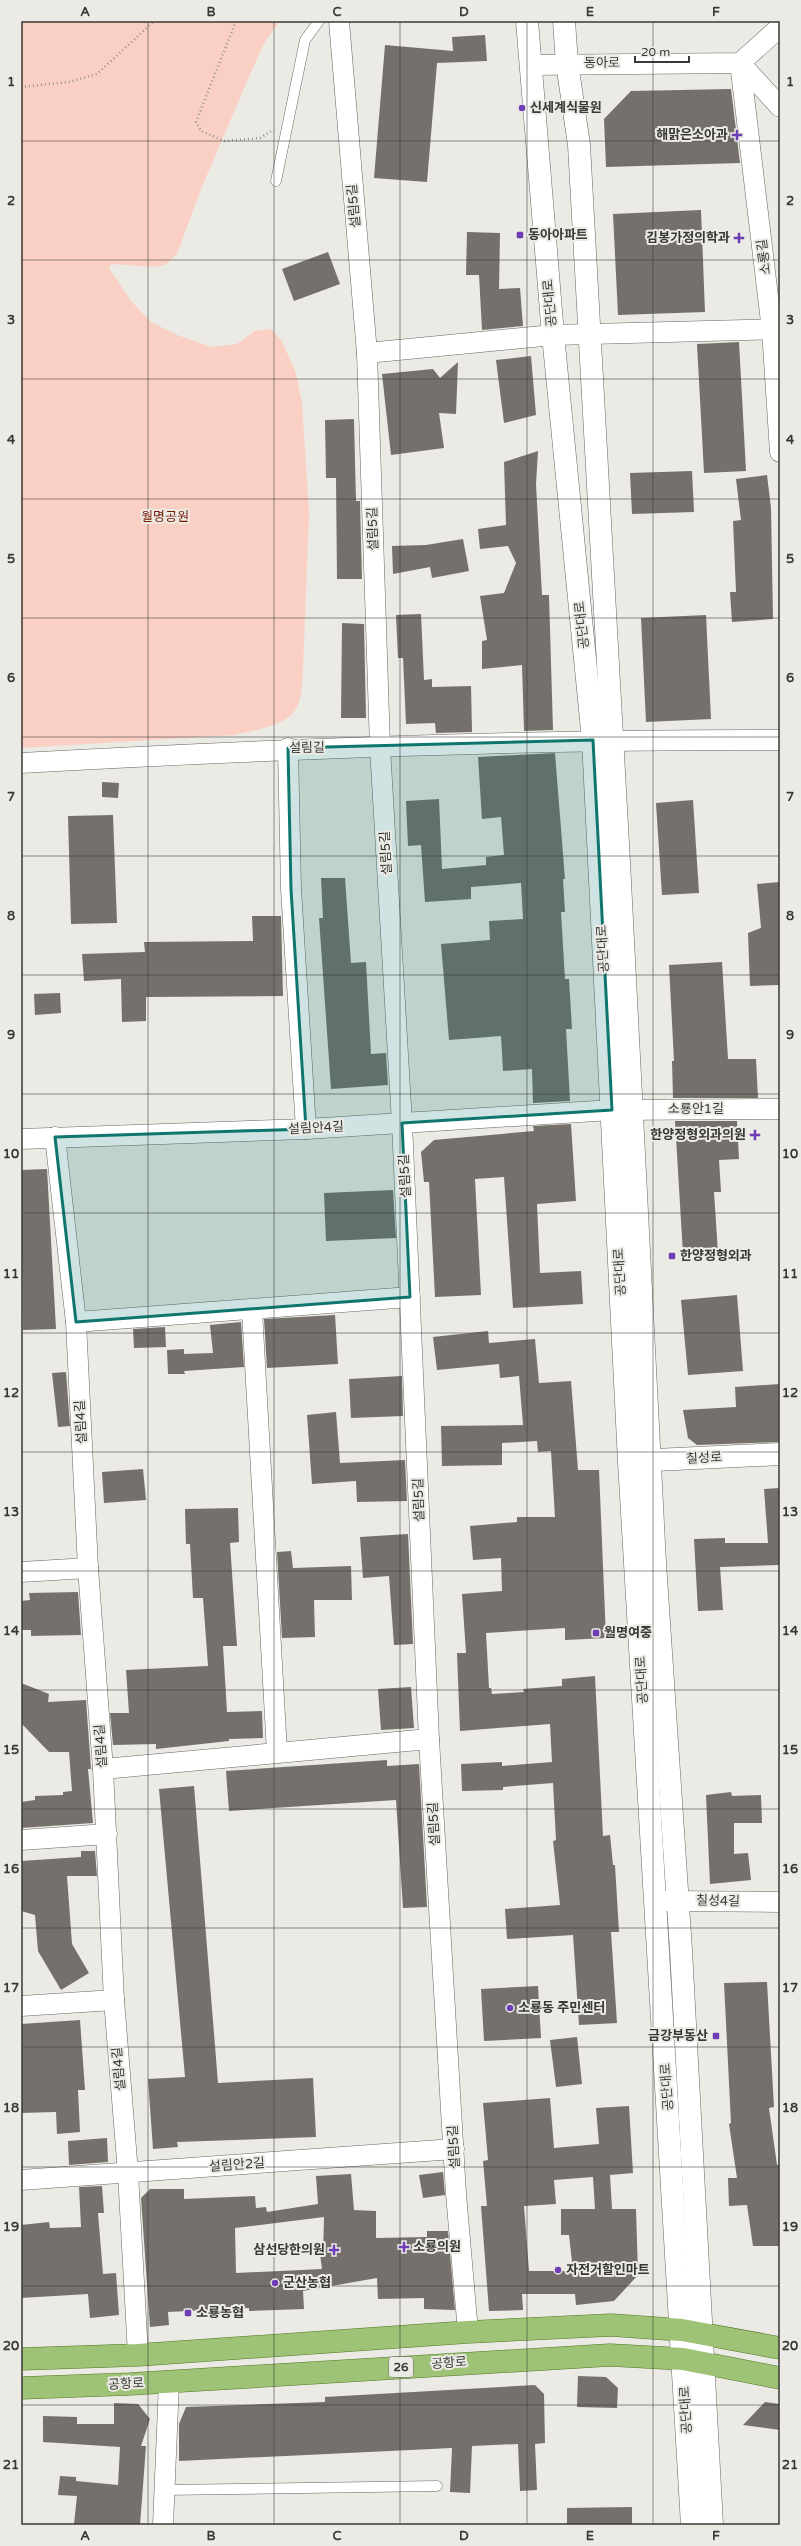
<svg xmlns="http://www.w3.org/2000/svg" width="801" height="2546" viewBox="0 0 801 2546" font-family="'Varela Round','Noto Sans KR',sans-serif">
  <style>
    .green { fill: #fbd0c4 }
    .building { fill: #75706c; fill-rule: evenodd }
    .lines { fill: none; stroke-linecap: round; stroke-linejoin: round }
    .service-casing { stroke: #666660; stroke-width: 11 }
    .minor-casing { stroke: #666660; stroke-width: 21 }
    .tertiary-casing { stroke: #666660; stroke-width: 23 }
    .primary-casing { stroke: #517824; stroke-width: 23 }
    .path { stroke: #959591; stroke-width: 2.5; stroke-dasharray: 1 3; stroke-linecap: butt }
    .service { stroke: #fff; stroke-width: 10 }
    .minor { stroke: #fff; stroke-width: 20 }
    .tertiary { stroke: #fff; stroke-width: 22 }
    .primary { stroke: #9ec276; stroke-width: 22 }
    .marked { fill: #0f766e; fill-opacity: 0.2; stroke: #0f766e; stroke-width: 3; stroke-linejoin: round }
    .grid { fill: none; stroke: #383836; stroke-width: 1; stroke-opacity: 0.55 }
    .poi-dot { fill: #6f3eb5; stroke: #ebeae4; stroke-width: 1.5 }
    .labels { text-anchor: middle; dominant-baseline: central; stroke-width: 4; stroke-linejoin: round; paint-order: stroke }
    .shield { fill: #ebeae4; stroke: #6e6d6a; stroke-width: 1 }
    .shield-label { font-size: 12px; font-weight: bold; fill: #383836 }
    .street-label { font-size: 13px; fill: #383836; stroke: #ebeae4 }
    .poi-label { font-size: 13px; font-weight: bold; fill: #383836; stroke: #ebeae4; text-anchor: start }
    .park-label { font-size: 13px; fill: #761900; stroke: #ebeae4 }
    .neatline { fill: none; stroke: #383836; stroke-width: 1.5 }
    .grid-label { font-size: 13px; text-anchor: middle; font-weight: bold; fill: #383836 }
  </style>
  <rect width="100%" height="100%" fill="#ebeae4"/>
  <path class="green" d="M21,21h259l-14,19 -15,32 -50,117 -24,65 -12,11 -12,2 -42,-3 -2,4 22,33 20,21 26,13 35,12 25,-3 18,-13 16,-2 10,11 14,30 7,33 7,110 -6,157c-1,12 -1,28 -7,39 -10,17 -45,22 -62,26l-213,13z"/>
  <g class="building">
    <polygon points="485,35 487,61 437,63 427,182 374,178 385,45 453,51 452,37"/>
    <polygon points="731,89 740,163 606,167 604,119 631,91"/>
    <polygon points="701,210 705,312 618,315 613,214"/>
    <polygon points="467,232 500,233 499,289 520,288 523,326 482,330 479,275 466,275"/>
    <polygon points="328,252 340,284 294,301 282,269"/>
    <polygon points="739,342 746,471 704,473 697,344"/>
    <polygon points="531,356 536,415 504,423 496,360"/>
    <polygon points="458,362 456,414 439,413 444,448 391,455 382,374 433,369 440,378"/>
    <polygon points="354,419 356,501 360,501 362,579 337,579 336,478 326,478 325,420"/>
    <polygon points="538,451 536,484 542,595 549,595 553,730 524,731 522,665 482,669 482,641 487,640 480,596 504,593 516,563 508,546 480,549 478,529 506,525 504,462"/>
    <polygon points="692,471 694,512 632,514 630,473"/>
    <polygon points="767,475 771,508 773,619 732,622 730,592 736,592 733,521 741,520 736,479"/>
    <polygon points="463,539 469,571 432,578 430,567 393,574 392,546 426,545"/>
    <polygon points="421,614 424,680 432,679 432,687 471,686 472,732 436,733 435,723 406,724 403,658 398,658 396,615"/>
    <polygon points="706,615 711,719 646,722 641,618"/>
    <polygon points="342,623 364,624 366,718 341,718"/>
    <polygon points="555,753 565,879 563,879 565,912 561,912 565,979 569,979 572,1029 566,1029 570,1101 533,1103 532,1069 503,1071 501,1036 449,1040 441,944 490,940 489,921 523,919 521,883 471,887 471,899 425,902 421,845 408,846 406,801 439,799 442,869 486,865 486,857 504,855 501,817 482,819 478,757"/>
    <polygon points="102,782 119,783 118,798 102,797"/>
    <polygon points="693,800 699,893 662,895 656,803"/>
    <polygon points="113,815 117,923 71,924 68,816"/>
    <polygon points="321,878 345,878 351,963 366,962 371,1054 386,1053 388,1085 331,1089 319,918 323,918"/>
    <polygon points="780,882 780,985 750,986 748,933 761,928 757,884"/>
    <polygon points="252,916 281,916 283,996 146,997 146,1021 122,1022 121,979 84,981 82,954 145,952 144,942 253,941"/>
    <polygon points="722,962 728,1059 756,1059 758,1098 673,1098 672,1061 674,1061 669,965"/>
    <polygon points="60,993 61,1013 35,1015 34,994"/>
    <polygon points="675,1121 737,1121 739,1159 719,1160 721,1192 714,1192 718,1253 683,1254"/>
    <polygon points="571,1124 576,1201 537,1204 540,1273 581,1271 583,1304 513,1308 504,1177 475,1179 481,1295 435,1297 429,1182 424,1182 421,1152 434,1140 534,1131 533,1126"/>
    <polygon points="47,1169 56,1329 23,1330 21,1170"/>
    <polygon points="393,1190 396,1238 326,1241 324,1193"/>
    <polygon points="737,1295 743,1371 688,1375 681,1300"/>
    <polygon points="335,1315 338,1364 267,1368 264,1319"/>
    <polygon points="241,1322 244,1367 184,1371 185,1374 168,1374 167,1350 184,1349 184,1354 213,1353 210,1325"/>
    <polygon points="165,1327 166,1347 134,1348 133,1329"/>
    <polygon points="488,1331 489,1343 535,1339 539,1383 571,1381 578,1470 599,1470 606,1638 565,1640 565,1628 486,1633 489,1688 491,1688 492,1694 524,1692 523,1689 562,1686 562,1679 595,1676 603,1836 610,1835 613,1865 615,1865 619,1932 611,1932 617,2023 579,2025 573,1935 507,1939 505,1909 560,1905 553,1841 556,1840 553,1783 503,1787 503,1790 462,1791 461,1764 502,1762 502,1766 552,1762 550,1724 460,1731 457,1653 466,1653 462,1594 502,1591 501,1558 473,1560 470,1526 517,1522 517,1517 555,1517 551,1451 538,1452 537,1441 502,1443 502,1465 442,1466 441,1426 523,1425 519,1376 500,1378 499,1364 437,1370 433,1337"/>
    <polygon points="66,1372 70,1426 58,1427 52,1373"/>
    <polygon points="402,1376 403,1416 351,1418 349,1379"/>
    <polygon points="780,1384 780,1442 697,1445 688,1438 683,1410 736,1407 735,1387"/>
    <polygon points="336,1412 340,1463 405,1460 407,1501 357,1502 356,1481 312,1484 307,1415"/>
    <polygon points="143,1469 146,1500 104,1503 102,1472"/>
    <polygon points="780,1488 780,1565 720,1567 723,1610 698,1611 694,1539 725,1538 725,1543 768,1543 764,1489"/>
    <polygon points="238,1508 239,1542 230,1543 237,1646 223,1646 227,1712 262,1711 263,1738 229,1739 229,1741 156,1749 156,1744 113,1745 110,1713 129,1713 126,1670 208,1666 203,1598 193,1598 190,1544 186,1544 185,1509"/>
    <polygon points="408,1534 413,1644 394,1645 389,1576 363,1578 360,1537"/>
    <polygon points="291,1551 293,1568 351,1566 352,1600 314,1600 315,1637 282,1638 277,1552"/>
    <polygon points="78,1592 81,1635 31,1636 31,1630 21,1630 21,1601 30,1600 29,1593"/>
    <polygon points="21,1683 49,1694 48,1702 86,1700 91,1769 88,1769 93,1823 21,1828 21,1802 35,1800 35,1796 63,1795 63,1792 72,1791 69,1752 49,1752 21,1723"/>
    <polygon points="411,1687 414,1728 381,1730 378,1689"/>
    <polygon points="387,1760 387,1766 419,1764 427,1907 403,1908 396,1800 229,1811 226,1771"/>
    <polygon points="194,1786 218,2083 313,2078 316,2137 177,2142 178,2147 153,2149 148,2079 185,2077 159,1789"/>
    <polygon points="731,1792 732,1796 761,1795 762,1823 734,1823 734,1854 748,1853 751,1880 710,1884 706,1795"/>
    <polygon points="81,1851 95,1851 97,1876 67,1876 72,1944 89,1973 61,1990 38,1951 35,1915 21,1911 21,1861 81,1857"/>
    <polygon points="767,1982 774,2107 769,2108 777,2165 780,2164 780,2246 753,2246 747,2205 729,2206 728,2178 737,2178 729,2124 731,2123 724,1983"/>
    <polygon points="538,1986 541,2038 484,2041 481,1989"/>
    <polygon points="80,2020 85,2090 78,2090 80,2132 57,2134 56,2112 21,2113 21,2024"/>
    <polygon points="577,2037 582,2084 556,2087 550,2040"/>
    <path d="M550,2098l4,50 45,-4 -3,-36 33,-2 4,67 -23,2 2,34h24l2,66 -24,26 -38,4 -1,-11h-53l1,16 -34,1 -8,-105h6l-4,-45 5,-1 -5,-57zM593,2177l2,32h-34v26h8l4,36h-44l-5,-65 32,-2 -2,-24z"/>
    <polygon points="107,2138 108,2162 69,2165 68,2141"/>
    <polygon points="443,2172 445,2195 423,2198 419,2175"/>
    <path d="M351,2174l3,36 22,1v27l51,-1v-6h21l7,79 -31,-1v-11l-46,1 -1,-21 -74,13 1,18 -55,2v-3l-81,4 1,13 -19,2 -9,-129 9,-9h34v10l71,-3 1,12 10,-1 1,5 51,-8 -2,-28zM324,2217l-1,37h-3l2,15 -86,4 -1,-45z"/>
    <polygon points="102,2186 104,2213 98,2213 103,2274 116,2273 119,2315 90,2318 88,2294 21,2298 21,2225 49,2222 50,2228 81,2227 79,2187"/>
    <polygon points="578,2376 606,2377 618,2388 617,2408 577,2407"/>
    <polygon points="535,2385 544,2394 545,2443 535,2444 537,2490 520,2491 518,2444 472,2446 470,2493 450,2492 452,2448 179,2461 179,2424 186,2407 325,2402 325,2397"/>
    <polygon points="765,2402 780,2404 780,2430 743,2425"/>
    <polygon points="114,2403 138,2404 150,2419 141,2446 146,2446 140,2525 74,2524 77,2496 58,2495 60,2476 76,2477 76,2481 118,2485 120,2447 43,2442 43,2416 77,2417 77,2424 114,2424"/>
    <polygon points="632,2507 632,2525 567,2525 567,2508"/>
  </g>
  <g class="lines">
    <defs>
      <g id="service">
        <polyline points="276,181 305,40 319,21"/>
        <polyline points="164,2490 437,2486"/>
      </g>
      <g id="minor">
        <polyline points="339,21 367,353 380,747 402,1123 429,1739 456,2194 468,2332"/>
        <polyline points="740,63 772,330 780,452"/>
        <polyline points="740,63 780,107"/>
        <polyline points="530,65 740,63 780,27"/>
        <polyline points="367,353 553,335 780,329"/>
        <polyline points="288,748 291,889 306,1129"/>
        <path d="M21,763c253,-14 506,-24 759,-23"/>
        <polyline points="55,1137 76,1322 88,1568 103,1769 114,2000 128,2173 138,2355"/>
        <polyline points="21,1139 306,1129 612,1110 780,1109"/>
        <polyline points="252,1311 277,1752"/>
        <polyline points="76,1322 410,1297"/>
        <polyline points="21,1572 88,1568"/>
        <polyline points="103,1769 429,1739"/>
        <polyline points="21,1840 107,1834"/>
        <polyline points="662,1901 780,1902"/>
        <polyline points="21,2006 114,2000"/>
        <polyline points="21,2180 454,2149"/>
        <polyline points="163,2525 169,2382"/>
      </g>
      <g id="tertiary">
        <polyline points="527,21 553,335 593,740 629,1462 692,2525"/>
        <polyline points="564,21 567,63 579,145 619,862 655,1563 681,1950 712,2525"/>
        <polyline points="634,1461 780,1454"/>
      </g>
      <g id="primary">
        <polyline points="21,2359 138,2355 468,2332 611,2325 682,2330 780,2348"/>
        <polyline points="21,2388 130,2384 610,2355 683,2359 780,2378"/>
      </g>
    </defs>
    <use href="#service" class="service-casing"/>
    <use href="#minor" class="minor-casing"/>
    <use href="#tertiary" class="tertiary-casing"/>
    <use href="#primary" class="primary-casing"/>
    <g class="path">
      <polyline points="236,21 196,122 201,131 225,141 260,138 273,130"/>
      <polyline points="21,87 69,82 97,74 154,21"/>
    </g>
    <use href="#service" class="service"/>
    <use href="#minor" class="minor"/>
    <use href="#tertiary" class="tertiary"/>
    <use href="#primary" class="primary"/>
  </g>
  <path class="marked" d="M593,740l19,370 -210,13 8,174 -334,25 -21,-185 251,-8 -15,-240 -3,-141z"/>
  <path class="grid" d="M148,21v2504M274,21v2504M400,21v2504M527,21v2504M653,21v2504M21,141h759M21,260h759M21,379h759M21,499h759M21,618h759M21,737h759M21,856h759M21,975h759M21,1094h759M21,1213h759M21,1333h759M21,1452h759M21,1571h759M21,1690h759M21,1809h759M21,1928h759M21,2047h759M21,2167h759M21,2286h759M21,2405h759"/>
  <g class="poi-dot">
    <circle cx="522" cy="108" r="4"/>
    <path d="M735 129h4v4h4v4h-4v4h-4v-4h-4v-4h4z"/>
    <rect x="516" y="231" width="8" height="8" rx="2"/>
    <path d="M737 232h4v4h4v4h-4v4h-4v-4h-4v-4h4z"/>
    <path d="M753 1129h4v4h4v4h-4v4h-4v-4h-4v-4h4z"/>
    <rect x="668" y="1252" width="8" height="8" rx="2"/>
    <rect x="592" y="1629" width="8" height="8" rx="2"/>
    <circle cx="510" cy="2008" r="4"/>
    <rect x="712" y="2032" width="8" height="8" rx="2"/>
    <path d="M402 2241h4v4h4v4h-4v4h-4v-4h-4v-4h4z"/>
    <path d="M332 2244h4v4h4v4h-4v4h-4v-4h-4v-4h4z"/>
    <circle cx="558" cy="2270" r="4"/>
    <circle cx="275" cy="2283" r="4"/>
    <rect x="184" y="2309" width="8" height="8" rx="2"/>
  </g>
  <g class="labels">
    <rect class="shield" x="389" y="2357" width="24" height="20" rx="3"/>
    <g class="shield-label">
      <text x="401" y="2367">26</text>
    </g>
    <g class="street-label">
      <text x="602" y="63">동아로</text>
      <text transform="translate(354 206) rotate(-95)">설림5길</text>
      <text transform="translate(764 257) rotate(-97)">소룡길</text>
      <text transform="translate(550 303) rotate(-95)">공단대로</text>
      <text transform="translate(373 529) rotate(-92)">설림5길</text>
      <text transform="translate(582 625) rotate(-96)">공단대로</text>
      <text transform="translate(307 748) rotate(-1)">설림길</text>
      <text transform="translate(386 853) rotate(-93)">설림5길</text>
      <text transform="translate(603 949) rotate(-93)">공단대로</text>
      <text x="696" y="1109">소룡안1길</text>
      <text transform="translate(316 1128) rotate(-3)">설림안4길</text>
      <text transform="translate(405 1176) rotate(-93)">설림5길</text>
      <text transform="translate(620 1272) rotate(-93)">공단대로</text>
      <text transform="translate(81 1422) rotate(-93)">설림4길</text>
      <text transform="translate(704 1458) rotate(-3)">칠성로</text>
      <text transform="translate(419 1500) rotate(-92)">설림5길</text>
      <text transform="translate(642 1680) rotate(-93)">공단대로</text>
      <text transform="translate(101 1746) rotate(-94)">설림4길</text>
      <text transform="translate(434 1824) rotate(-93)">설림5길</text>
      <text transform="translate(718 1901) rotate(1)">칠성4길</text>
      <text transform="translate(119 2069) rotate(-95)">설림4길</text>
      <text transform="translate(667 2087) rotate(-94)">공단대로</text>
      <text transform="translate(454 2147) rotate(-93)">설림5길</text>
      <text transform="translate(237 2165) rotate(-4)">설림안2길</text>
      <text transform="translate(449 2363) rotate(-4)">공항로</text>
      <text transform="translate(126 2384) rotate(-3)">공항로</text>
      <text transform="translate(686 2410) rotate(-93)">공단대로</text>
    </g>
    <g class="poi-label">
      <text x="530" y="108">신세계식물원</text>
      <text x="728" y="135" text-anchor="end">해맑은소아과</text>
      <text x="528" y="235">동아아파트</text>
      <text x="730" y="238" text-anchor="end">김봉가정의학과</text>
      <text x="746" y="1135" text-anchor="end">한양정형외과의원</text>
      <text x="680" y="1256">한양정형외과</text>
      <text x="604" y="1633">월명여중</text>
      <text x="518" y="2008">소룡동 주민센터</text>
      <text x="708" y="2036" text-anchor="end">금강부동산</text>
      <text x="413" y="2247">소룡의원</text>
      <text x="325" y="2250" text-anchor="end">삼선당한의원</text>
      <text x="566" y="2270">자전거할인마트</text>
      <text x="283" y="2283">군산농협</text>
      <text x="196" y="2313">소룡농협</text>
    </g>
    <g class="park-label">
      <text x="165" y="517">월명공원</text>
    </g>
  </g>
  <rect width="801" height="2546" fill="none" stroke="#ebeae4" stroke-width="44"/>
  <path d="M635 56v6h54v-6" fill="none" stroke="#383836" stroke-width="2"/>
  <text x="641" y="56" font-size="12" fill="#383836" stroke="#ebeae4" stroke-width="3" paint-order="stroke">20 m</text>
  <rect x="22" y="22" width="757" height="2502" class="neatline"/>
  <g class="grid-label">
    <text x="85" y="16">A</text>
    <text x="211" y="16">B</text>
    <text x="337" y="16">C</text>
    <text x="464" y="16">D</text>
    <text x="590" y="16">E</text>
    <text x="716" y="16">F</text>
    <text x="11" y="86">1</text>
    <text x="790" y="86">1</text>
    <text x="11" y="205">2</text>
    <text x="790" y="205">2</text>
    <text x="11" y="324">3</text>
    <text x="790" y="324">3</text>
    <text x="11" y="444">4</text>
    <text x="790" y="444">4</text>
    <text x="11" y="563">5</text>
    <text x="790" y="563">5</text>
    <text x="11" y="682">6</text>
    <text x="790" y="682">6</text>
    <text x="11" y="801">7</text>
    <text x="790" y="801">7</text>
    <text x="11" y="920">8</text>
    <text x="790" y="920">8</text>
    <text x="11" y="1039">9</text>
    <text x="790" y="1039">9</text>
    <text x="11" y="1158">10</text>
    <text x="790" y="1158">10</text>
    <text x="11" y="1278">11</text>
    <text x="790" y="1278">11</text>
    <text x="11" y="1397">12</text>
    <text x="790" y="1397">12</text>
    <text x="11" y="1516">13</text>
    <text x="790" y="1516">13</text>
    <text x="11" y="1635">14</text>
    <text x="790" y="1635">14</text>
    <text x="11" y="1754">15</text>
    <text x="790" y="1754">15</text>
    <text x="11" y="1873">16</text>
    <text x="790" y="1873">16</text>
    <text x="11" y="1992">17</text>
    <text x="790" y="1992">17</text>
    <text x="11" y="2112">18</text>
    <text x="790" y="2112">18</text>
    <text x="11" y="2231">19</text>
    <text x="790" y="2231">19</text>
    <text x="11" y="2350">20</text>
    <text x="790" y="2350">20</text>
    <text x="11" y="2469">21</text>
    <text x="790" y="2469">21</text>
    <text x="85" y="2540">A</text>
    <text x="211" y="2540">B</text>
    <text x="337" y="2540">C</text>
    <text x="464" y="2540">D</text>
    <text x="590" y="2540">E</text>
    <text x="716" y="2540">F</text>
  </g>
</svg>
